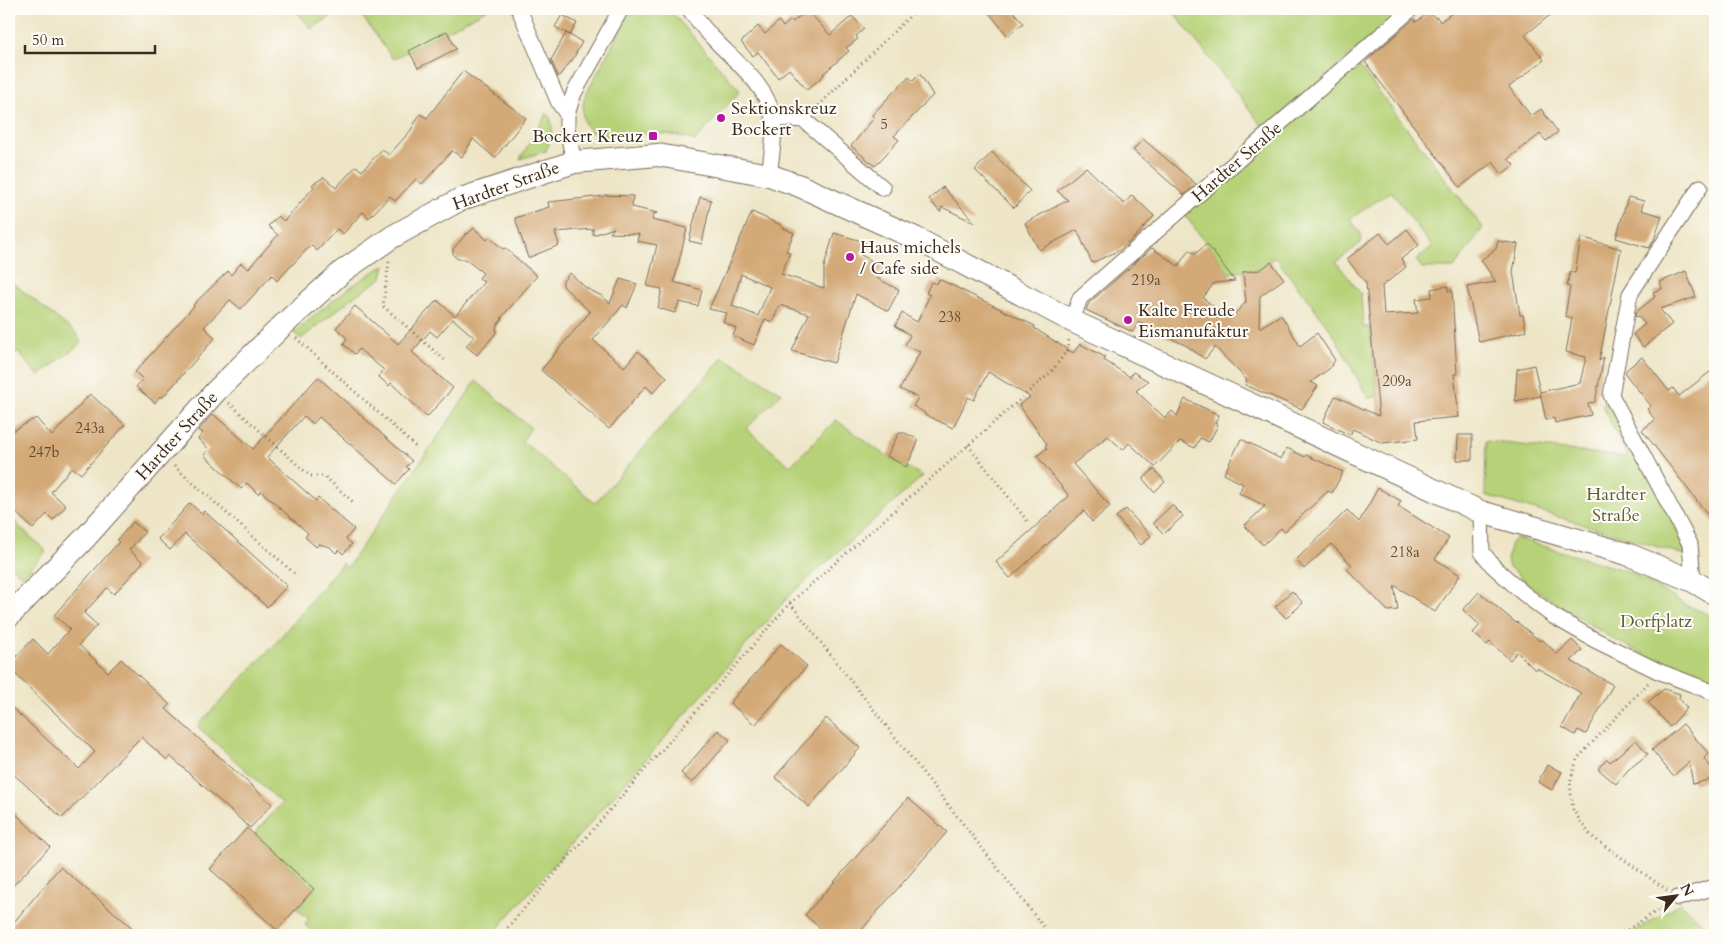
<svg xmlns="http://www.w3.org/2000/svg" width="1724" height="944" viewBox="0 0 1724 944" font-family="Cardo,serif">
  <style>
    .green { fill: #b6d177; stroke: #787e4a }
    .building { fill: #d3a977; fill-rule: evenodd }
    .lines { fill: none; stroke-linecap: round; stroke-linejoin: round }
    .minor-casing { stroke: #796b59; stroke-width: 17 }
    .secondary-casing { stroke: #796b59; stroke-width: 24 }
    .path { stroke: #796b59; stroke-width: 3; stroke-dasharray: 1 4; stroke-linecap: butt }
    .minor { stroke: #fff; stroke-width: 15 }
    .secondary { stroke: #fff; stroke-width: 22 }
    .poi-dot { fill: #b5179e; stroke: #fdfcf7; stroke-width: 2 }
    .labels { text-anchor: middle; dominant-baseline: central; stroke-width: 4; stroke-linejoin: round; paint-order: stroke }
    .number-label { font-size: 15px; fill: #614a34 }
    .poi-label { font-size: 18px; fill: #3b2a1e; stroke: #fdfcf7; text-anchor: start }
    .street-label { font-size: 18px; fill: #3b2a1e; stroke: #fdfcf7 }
    .park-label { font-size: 18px; fill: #605c39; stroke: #fdfcf7 }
  </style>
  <rect width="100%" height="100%" fill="#fdfcf7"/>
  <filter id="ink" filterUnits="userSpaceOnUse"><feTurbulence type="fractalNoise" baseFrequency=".02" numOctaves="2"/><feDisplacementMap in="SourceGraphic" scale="10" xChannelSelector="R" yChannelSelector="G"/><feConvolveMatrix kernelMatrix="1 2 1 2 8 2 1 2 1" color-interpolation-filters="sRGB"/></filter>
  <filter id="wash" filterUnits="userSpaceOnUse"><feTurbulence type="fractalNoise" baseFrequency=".0096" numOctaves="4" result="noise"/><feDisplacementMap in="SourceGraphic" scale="20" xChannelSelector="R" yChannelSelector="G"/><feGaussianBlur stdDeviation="1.12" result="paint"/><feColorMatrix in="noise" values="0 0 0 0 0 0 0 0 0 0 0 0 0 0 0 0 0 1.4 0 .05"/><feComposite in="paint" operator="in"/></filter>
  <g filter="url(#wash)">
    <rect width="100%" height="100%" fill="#ede5c6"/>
    <g class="green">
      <polygon points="295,9 343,9 311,29"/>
      <polygon points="357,9 488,9 393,59"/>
      <path d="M637,9h32l71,82 -45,50c-18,-7 -42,-9 -62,-8 -8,1 -27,4 -35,2 -18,-6 -17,-25 -13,-39l43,-80z"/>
      <polygon points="1171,9 1403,9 1265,129"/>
      <polygon points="1357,63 1483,228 1454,268 1422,268 1416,260 1432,247 1391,191 1350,219 1361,234 1360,244 1336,262 1361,294 1363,327 1370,327 1377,397 1368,398 1333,333 1275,257 1260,269 1229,273 1184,214"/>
      <path d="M547,113c9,12 4,26 -1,38l-26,8z"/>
      <path d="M385,265l-3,13 -26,17 -55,44 -7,-6c29,-25 57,-49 91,-68z"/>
      <polygon points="9,280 77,334 81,343 39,376 17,351 9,359"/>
      <polygon points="723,357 782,393 746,429 790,466 836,420 886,456 923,476 789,596 492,935 317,935 305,925 309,919 297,909 314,889 254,834 282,803 197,726 275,644 342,563 347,568 476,381 531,428 522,441 595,503"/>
      <polygon points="1605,395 1684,542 1685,555 1485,495 1486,441 1628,457 1603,407"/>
      <polygon points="9,517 46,551 23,577 9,564"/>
      <polygon points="1516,538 1630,572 1688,606 1715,617 1715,682 1656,660 1613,639 1536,590 1509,567 1507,560 1511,543"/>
      <polygon points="1680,903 1715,935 1629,935"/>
    </g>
    <g id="blocks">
      <g class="building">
        <polygon points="986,9 1011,9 1023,23 1008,36"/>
        <polygon points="1457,9 1558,9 1525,35 1544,60 1509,87 1531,116 1541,109 1558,132 1546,141 1540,134 1508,159 1514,165 1502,174 1493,162 1460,187 1365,62 1414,19 1416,22 1430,12 1435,18 1437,17 1440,22"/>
        <polygon points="807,10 830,35 852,16 864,29 856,36 858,39 846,48 849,51 823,74 824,75 807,90 789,69 778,78 758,52 753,56 741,42 758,26 765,34 779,21 783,27 791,20 793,22"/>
        <polygon points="562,15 577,23 570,35 555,27"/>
        <polygon points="447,31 456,49 418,68 409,51"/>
        <polygon points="566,33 582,42 573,59 558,77 551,60"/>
        <polygon points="463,71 526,118 495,158 473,139 462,157 452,151 422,184 416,179 395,201 390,196 369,218 363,212 343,234 337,229 317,251 311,245 277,281 272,275 241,309 230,300 204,327 215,338 162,398 160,396 155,403 136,387 143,379 135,372 194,306 193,305 228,271 231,275 241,263 248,269 278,235 268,226 278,216 284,221 314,187 312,185 324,177 336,188 356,166 362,171 382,149 389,155 411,130 420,114 427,118"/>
        <polygon points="920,74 933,95 894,136 899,140 875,166 851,146 874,118 872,115 899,86 909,77 913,81"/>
        <polygon points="1143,139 1196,184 1184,195 1133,150"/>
        <polygon points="992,152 1030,191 1014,208 975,170"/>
        <polygon points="1086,167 1124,204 1132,195 1154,216 1135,237 1120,250 1092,263 1077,230 1039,250 1025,223 1068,200 1057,191"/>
        <polygon points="943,187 975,223 942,207 940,212 929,199"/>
        <polygon points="604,195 633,196 632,207 657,213 654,214 652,220 687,228 674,282 702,290 698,306 679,302 675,313 658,308 662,289 647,286 657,245 637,241 639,234 610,233 614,228 593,235 593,229 555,232 559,245 528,258 515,218 549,207 548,202 604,196"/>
        <polygon points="700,197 711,200 702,244 689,241"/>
        <polygon points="1628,197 1644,201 1641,210 1662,216 1654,240 1649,248 1616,238"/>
        <path d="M752,212l29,13v2l13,6 -8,18 4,2 -9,21 43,14v-21l10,-34 31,9 -4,13 22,12 -6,11 22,12 -11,21 -32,-17 -22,69 -42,-12 17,-37 -29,-9 -8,17 -7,-3 -11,26 -21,-9 3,-8 -13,-6 4,-9 -18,-4zM741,274l29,13 -12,29 -26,-10z"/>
        <polygon points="474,228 487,240 489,237 503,249 505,248 537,276 501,318 502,319 496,327 497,332 477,355 466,346 474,337 453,319 437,337 430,331 412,352 453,388 427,417 391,383 389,386 378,376 384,370 359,349 355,354 343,344 347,338 336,328 355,306 398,344 437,300 455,316 484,282 479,278 483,273 465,259 458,259 453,255 453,249 467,233 468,234"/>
        <polygon points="1407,229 1419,245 1401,259 1406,267 1382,286 1384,315 1418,313 1416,299 1432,297 1431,289 1448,286 1448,291 1452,290 1457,374 1454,374 1459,417 1416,421 1418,439 1382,443 1353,429 1350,435 1323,422 1335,396 1379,416 1366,283 1347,259 1380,233 1389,244"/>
        <polygon points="1581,237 1621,249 1599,361 1604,357 1595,402 1588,403 1591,415 1555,423 1554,418 1546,420 1540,392 1580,383 1586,357 1566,352 1572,318 1565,316 1570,287 1567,286 1570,272 1575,273"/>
        <polygon points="1498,241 1518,244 1513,272 1520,315 1523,315 1526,331 1479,342 1467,287 1496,282 1481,260 1496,249"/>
        <polygon points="1207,244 1235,281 1214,283 1203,298 1230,319 1246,302 1243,272 1260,270 1271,262 1284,279 1260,296 1259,328 1281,315 1300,346 1317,333 1335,360 1329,369 1311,382 1318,386 1302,409 1245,385 1247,380 1215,347 1205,359 1187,346 1138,322 1133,332 1086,310 1089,303 1152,248 1178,266 1189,250 1195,254"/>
        <polygon points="1686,271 1696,297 1660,309 1672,324 1643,347 1633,334 1645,324 1638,316 1635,317 1636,312 1655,297 1653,292 1662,289 1660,282"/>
        <polygon points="570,273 586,288 602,296 610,303 620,279 637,284 627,308 623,305 593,340 624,367 638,351 667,377 653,393 646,386 609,429 541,370 590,312 563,286 563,281"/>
        <polygon points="939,279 1035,326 1034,328 1073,353 1080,344 1105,357 1104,360 1130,377 1133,372 1148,381 1136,391 1165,418 1172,411 1177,416 1185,399 1219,415 1215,423 1218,425 1209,442 1200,438 1195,448 1180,441 1155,467 1129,443 1123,450 1108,436 1073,464 1110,506 1092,522 1084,511 1010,578 996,562 1069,496 1037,456 1047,448 1045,446 1047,444 1019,405 1030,397 988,372 974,400 968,397 953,428 924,414 925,413 913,406 918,398 900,389 920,352 905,345 910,335 895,326 902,313 917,322 930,295 926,293 931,282 937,284"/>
        <polygon points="1642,357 1669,391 1673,388 1679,396 1715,368 1715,524 1642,430 1655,420 1647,409 1651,406 1626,375 1626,370"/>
        <polygon points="1534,365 1541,396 1515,401 1517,369"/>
        <polygon points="318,377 412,461 406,467 409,469 396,484 319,417 313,424 304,416 267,457 316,501 318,498 354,529 346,539 352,544 343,554 339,550 336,553 330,547 319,544 316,547 305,537 308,533 261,491 258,494 247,483 241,489 204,455 209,449 198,439 203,433 199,430 213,414 253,449"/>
        <polygon points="90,394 125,425 81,474 72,467 51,492 66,506 53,520 47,514 33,529 9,506 9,433 36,418 52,436"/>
        <polygon points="899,433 905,433 917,439 917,445 906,467 887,456"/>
        <polygon points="1458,435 1472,435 1472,460 1457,460"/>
        <polygon points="1241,439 1281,459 1287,448 1305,457 1306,455 1343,472 1332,493 1328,491 1284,532 1281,528 1263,545 1244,526 1265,506 1239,493 1243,484 1224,474"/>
        <polygon points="1154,469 1165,482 1154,492 1143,479"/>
        <polygon points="1378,488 1401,501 1398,506 1449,538 1435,559 1460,575 1435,612 1394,585 1398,610 1388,611 1347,569 1352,565 1331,544 1304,569 1296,560 1347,510 1359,522"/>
        <polygon points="190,503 202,514 204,511 287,586 267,607 185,534 170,550 158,539"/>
        <polygon points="1172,505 1183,516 1164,534 1153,523"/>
        <polygon points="1126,509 1151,536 1141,545 1116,517"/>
        <polygon points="133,522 145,532 129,550 143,562 114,594 107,588 84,613 97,625 79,645 108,672 121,659 170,705 166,709 272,804 250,828 170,756 167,760 141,737 62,818 9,770 9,705 79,769 95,752 9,668 9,664 33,639 48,654 70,629 54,615 119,542 117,540"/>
        <polygon points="1292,591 1303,603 1286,618 1275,607"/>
        <polygon points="1479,592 1516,623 1517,622 1540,641 1542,639 1557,654 1572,640 1582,650 1571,661 1613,685 1586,734 1578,730 1575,735 1562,727 1581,693 1537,668 1535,670 1517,652 1510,660 1490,642 1487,645 1473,633 1480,625 1463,610"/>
        <polygon points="781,644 807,666 755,725 730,703"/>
        <polygon points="1664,689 1680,694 1679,698 1687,708 1670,727 1648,702"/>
        <polygon points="826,718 860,748 809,807 775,777"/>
        <polygon points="1683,724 1708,753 1704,759 1715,772 1715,778 1693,784 1689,762 1673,776 1652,750"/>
        <polygon points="718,730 730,740 692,783 681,773"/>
        <polygon points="1636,740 1648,754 1628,770 1616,784 1598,769 1607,759 1610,762"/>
        <polygon points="1547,765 1562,772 1552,790 1538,782"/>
        <polygon points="908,798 947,832 857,935 828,935 805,915"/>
        <polygon points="9,807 50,847 9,890"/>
        <polygon points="247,828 314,889 277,930 210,869"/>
        <polygon points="60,867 141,935 9,935 9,928"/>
      </g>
    </g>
  </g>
  <g filter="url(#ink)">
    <use href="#blocks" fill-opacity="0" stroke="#796b59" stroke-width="1"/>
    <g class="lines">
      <defs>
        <g id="minor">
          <polyline points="519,9 559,103 567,114"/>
          <path d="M689,9c7,9 14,19 22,27 22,24 55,47 62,81 3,15 -2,42 -4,58"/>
          <polyline points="773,118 804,120 883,188"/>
          <polyline points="574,162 567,129 567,114 574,93 621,9"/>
          <polyline points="1072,321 1080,298 1411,9"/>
          <polyline points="1481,512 1482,552 1493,566 1523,593 1553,616 1595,640 1658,671 1715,693"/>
          <polyline points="1693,581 1690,544 1611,395 1630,294 1700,187"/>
          <polyline points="1678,898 1715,887"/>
        </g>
        <polyline id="secondary" points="9,616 86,537 216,391 282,326 343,271 392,237 461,199 574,162 658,155 769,175 800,186 915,238 1072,321 1481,512 1627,554 1693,581 1715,594"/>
      </defs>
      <use href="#minor" class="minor-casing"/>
      <use href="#secondary" class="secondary-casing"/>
      <g class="path">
        <polyline points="815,109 917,9"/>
        <polyline points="389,262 383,306 447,362"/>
        <polyline points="296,338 417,448"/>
        <polyline points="229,403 310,476 324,476 353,502"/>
        <polyline points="968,445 1028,522"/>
        <polyline points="174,466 295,574"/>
        <polyline points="790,603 1050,935"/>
        <polyline points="1648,683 1577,759 1570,783 1573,810 1591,836 1667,890"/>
        <polyline points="501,935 790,603 1051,372 1067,351 1069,339"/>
        <polyline points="1619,935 1665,906"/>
      </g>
      <use href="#minor" class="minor"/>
      <use href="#secondary" class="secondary"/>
    </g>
  </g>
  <g class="poi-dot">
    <circle cx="721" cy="118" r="5"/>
    <rect x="648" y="131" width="10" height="10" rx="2.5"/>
    <circle cx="850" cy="257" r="5"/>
    <circle cx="1128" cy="320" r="5"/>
  </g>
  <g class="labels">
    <g class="number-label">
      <text x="884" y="124">5</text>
      <text x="1146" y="280">219a</text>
      <text x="950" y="317">238</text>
      <text x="1397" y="381">209a</text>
      <text x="90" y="428">243a</text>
      <text x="44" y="452">247b</text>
      <text x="1405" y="552">218a</text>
    </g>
    <g class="poi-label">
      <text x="731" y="108">Sektionskreuz<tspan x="731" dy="21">Bockert</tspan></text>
      <text x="643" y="136" text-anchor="end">Bockert Kreuz</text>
      <text x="860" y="247">Haus michels<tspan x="860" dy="21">/ Cafe side</tspan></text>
      <text x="1138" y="310">Kalte Freude<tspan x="1138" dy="21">Eismanufaktur</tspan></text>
    </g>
    <g class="street-label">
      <text transform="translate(1237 162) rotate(-41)">Hardter Straße</text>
      <text transform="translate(506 186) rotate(-20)">Hardter Straße</text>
      <text transform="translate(177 436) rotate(-48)">Hardter Straße</text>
    </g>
    <g class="park-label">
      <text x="1616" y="494">Hardter<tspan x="1616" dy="21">Straße</tspan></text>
      <text x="1656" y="621">Dorfplatz</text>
    </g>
  </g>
  <rect width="1724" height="944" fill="none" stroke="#fdfcf7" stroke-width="30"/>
  <g transform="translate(1676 896) rotate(61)" stroke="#fdfcf7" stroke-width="4" paint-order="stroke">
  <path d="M0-4L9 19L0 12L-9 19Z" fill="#3b2a1e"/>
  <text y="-8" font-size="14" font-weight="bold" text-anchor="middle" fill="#3b2a1e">N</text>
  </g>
  <path d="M25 45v8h130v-8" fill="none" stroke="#3b2a1e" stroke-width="2.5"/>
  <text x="32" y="45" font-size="15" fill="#3b2a1e" stroke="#fdfcf7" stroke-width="4" paint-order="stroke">50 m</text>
</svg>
